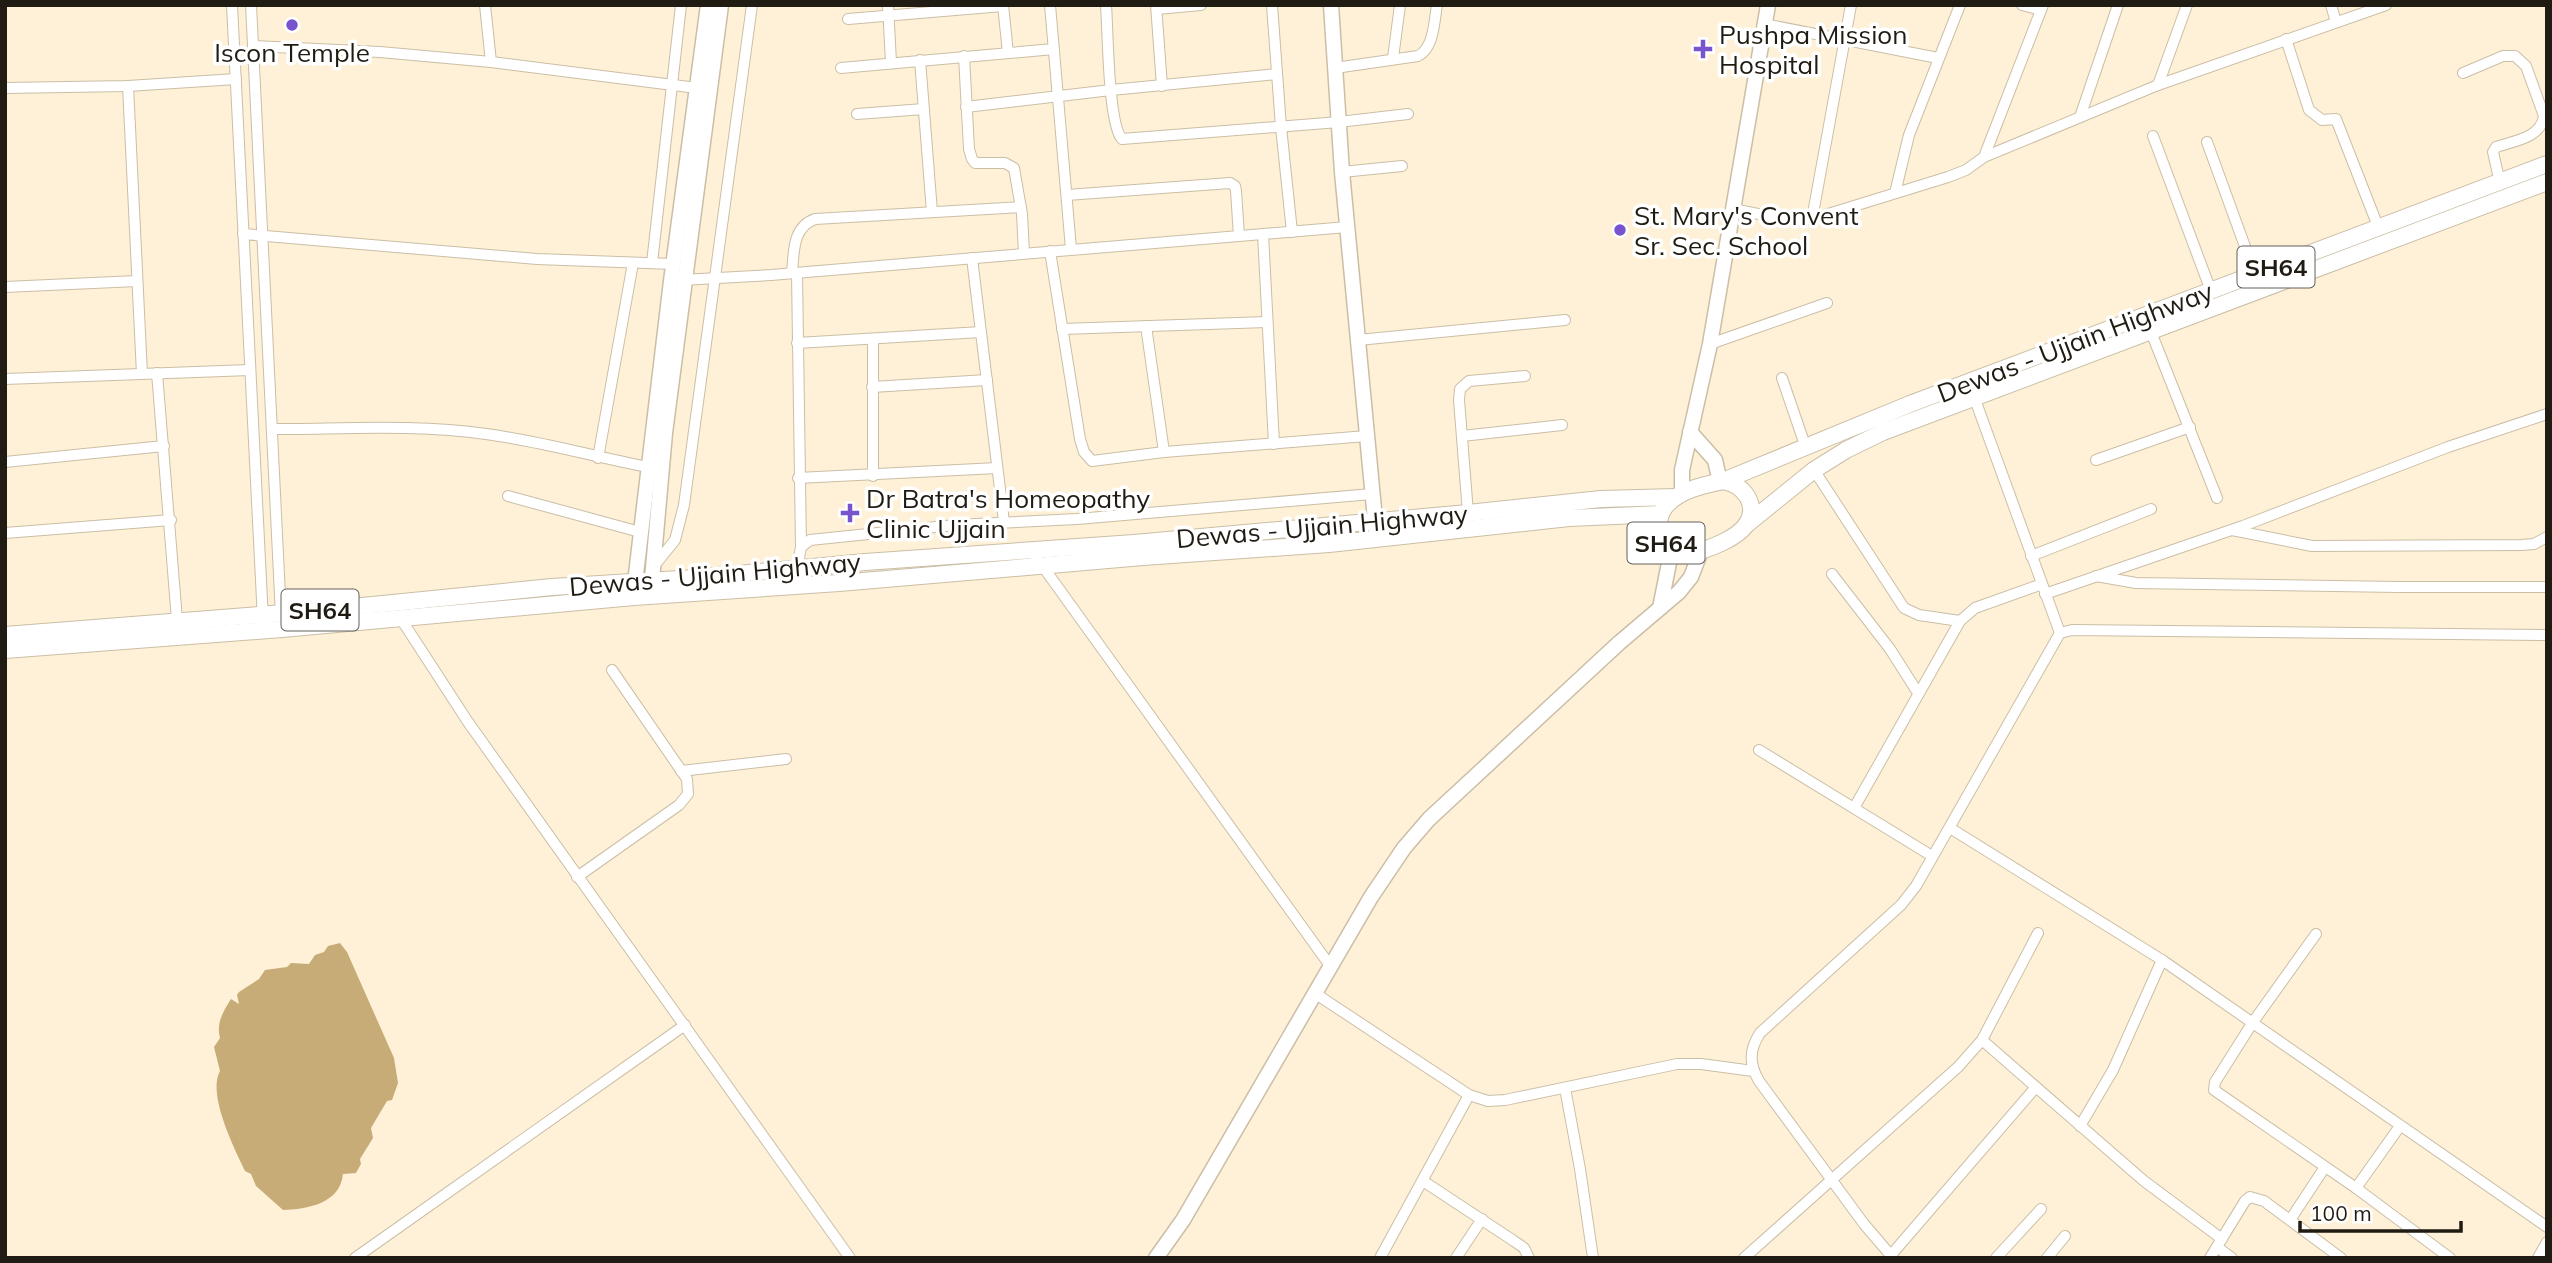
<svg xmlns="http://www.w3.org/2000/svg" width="2552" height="1263" viewBox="0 0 2552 1263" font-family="Mulish,sans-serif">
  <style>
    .water { fill: #c8ac78 }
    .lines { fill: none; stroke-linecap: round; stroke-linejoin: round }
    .street-casing { stroke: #cbbea6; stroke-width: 12 }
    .secondary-casing { stroke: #cbbea6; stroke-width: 17 }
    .primary-casing { stroke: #cbbea6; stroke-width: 18 }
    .street { stroke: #fff; stroke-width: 10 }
    .secondary { stroke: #fff; stroke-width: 14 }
    .primary { stroke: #fff; stroke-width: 16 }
    .poi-dot { fill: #7754ce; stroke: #fff; stroke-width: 2.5 }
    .labels { text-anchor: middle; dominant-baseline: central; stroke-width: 7; stroke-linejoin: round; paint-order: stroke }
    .shield { fill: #fff; stroke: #64605a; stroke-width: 2 }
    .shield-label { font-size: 24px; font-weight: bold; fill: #211c13 }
    .poi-label { font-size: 26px; fill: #211c13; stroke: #fff; text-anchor: start }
    .street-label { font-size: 26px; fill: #211c13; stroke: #fff }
  </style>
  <rect width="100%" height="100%" fill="#fef1d8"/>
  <path class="water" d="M340,943l7,9 47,106 4,25 -6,17 -5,1 -16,27 2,10 -13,21 1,5 -5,9 -13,1c-3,30 -36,35 -60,36l-27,-24 -5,-12 -6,-3c-11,-23 -38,-77 -25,-100l-6,-24 6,-9c-4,-15 3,-26 11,-39l8,5 -2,-9 2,-3 20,-13 6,-9 22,-3 4,-4 18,1 6,-9 9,-3 4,-6z"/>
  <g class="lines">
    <defs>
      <g id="street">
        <polyline points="232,5 263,620"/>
        <polyline points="251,5 281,616"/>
        <polyline points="485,5 491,62"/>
        <polyline points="888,5 891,63"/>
        <polyline points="1003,5 1008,53"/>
        <polyline points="1050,5 1071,249"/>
        <path d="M1106,5c2,25 2,119 16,134l217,-17 69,-8"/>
        <polyline points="1156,5 1162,86"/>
        <polyline points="1272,5 1281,127 1292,232"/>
        <polyline points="2022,5 2041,10"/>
        <polyline points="2331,5 2336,22"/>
        <polyline points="1157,9 1201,5"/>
        <polyline points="848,19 1003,6"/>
        <polyline points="1764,24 1938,58"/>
        <polyline points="2286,39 2309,110 2322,120 2336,119 2379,229"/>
        <polyline points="253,46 380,52 491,62 697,88"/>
        <polyline points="964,56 969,149 972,159 975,163 1005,163 1014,168 1022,214 1024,253"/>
        <polyline points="1393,58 1400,5"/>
        <polyline points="920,60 932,212"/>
        <polyline points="841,68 1054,49"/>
        <path d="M1335,68l83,-12c16,-8 16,-34 19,-51"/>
        <path d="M2463,73l40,-17h12l11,10 18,50c-3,22 -30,25 -48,31l-3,5 7,31"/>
        <polyline points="2158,85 2187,5"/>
        <polyline points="128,86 142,374"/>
        <polyline points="5,88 128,86 236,79"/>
        <polyline points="966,107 1111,90 1277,74"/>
        <polyline points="857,114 924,109"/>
        <polyline points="2080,117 2118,5"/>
        <polyline points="2153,136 2211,291"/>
        <polyline points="2207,142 2255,274"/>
        <polyline points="1984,157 2158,85 2386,5"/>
        <polyline points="1342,172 1402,166"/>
        <polyline points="1895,193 1909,135 1960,5"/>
        <polyline points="1067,195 1230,183 1235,186 1236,191 1239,236"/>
        <polyline points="1733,209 1794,221 1812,219 1948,177 1966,170 1984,157 2043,5"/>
        <polyline points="1812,219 1851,5"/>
        <polyline points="243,234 537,259 673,264"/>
        <polyline points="1263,234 1274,444"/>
        <polyline points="1050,251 1080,439 1084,452 1092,461 1164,452 1367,436"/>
        <polyline points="972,258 1004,522"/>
        <polyline points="652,263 681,5"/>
        <path d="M792,273c2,-20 0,-46 23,-54l206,-12"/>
        <polyline points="797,273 801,547"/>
        <polyline points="681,280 771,275 1347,227"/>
        <polyline points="5,287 137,281"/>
        <polyline points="1146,326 1164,452"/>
        <polyline points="1062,329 1267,322"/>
        <polyline points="2151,332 2217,498"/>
        <polyline points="873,339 873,476"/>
        <polyline points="1358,340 1565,320"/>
        <polyline points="797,343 981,332"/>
        <polyline points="1710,344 1827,303"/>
        <polyline points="157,373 177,620"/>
        <polyline points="1782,378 1806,448"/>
        <polyline points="5,379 250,370"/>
        <polyline points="1969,383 2060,633"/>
        <polyline points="872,387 987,380"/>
        <path d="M273,429c69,0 145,-5 213,5 55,7 108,23 162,33"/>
        <polyline points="1462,436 1562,425"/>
        <polyline points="598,458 633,263"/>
        <polyline points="2096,460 2190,427"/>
        <polyline points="5,462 164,446"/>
        <polyline points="1814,470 1904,608 1919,615 1960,621"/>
        <polyline points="798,478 997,468"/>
        <polyline points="508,496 640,532"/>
        <polyline points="1468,513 1459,400 1460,389 1469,381 1525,376"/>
        <polyline points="2232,530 2312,546 2521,545 2534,544 2547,537"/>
        <polyline points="5,533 171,520"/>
        <polyline points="1031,550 1331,967"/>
        <polyline points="2031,556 2151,509"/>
        <polyline points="654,566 675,540 684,505 752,5"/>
        <polyline points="797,569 801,547 810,540 955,525 1077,519 1372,494"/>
        <polyline points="1832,574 1890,649 1918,693"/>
        <polyline points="2096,576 2136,583 2398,587 2547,587"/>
        <polyline points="2045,594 2243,526 2448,447 2547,414"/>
        <polyline points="401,619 468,722 850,1258"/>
        <polyline points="1759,750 1932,856"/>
        <polyline points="681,771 786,759"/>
        <polyline points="1854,808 1960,621 1975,608 2042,584"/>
        <polyline points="1950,828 2162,960 2547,1227"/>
        <polyline points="577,877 679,805 688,794 687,779 612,670"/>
        <polyline points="2316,934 2253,1022 2215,1082 2214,1090 2356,1188 2450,1258"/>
        <polyline points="1316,994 1469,1095 1488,1101 1505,1100 1677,1064 1701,1064 1753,1071"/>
        <polyline points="1982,1040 2144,1181 2222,1239"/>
        <polyline points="1565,1088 1580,1169 1593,1258"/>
        <polyline points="2080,1126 2113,1070 2162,960"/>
        <polyline points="1423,1181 1514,1241 1524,1248 1529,1258"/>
        <polyline points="2356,1188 2400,1126"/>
        <polyline points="2290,1220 2325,1167"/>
        <polyline points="2217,1247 2232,1258"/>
        <polyline points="1891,1255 2036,1087"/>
        <polyline points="355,1258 685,1025"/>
        <polyline points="1380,1258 1469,1095"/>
        <polyline points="1456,1258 1482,1219"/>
        <polyline points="1744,1258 1958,1067 1982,1040 2038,933"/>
        <path d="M1893,1258l-29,-34 -105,-143c-10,-17 -10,-31 1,-48l141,-128 15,-19 144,-253 12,-3 475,5"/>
        <polyline points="1996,1258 2041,1209"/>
        <polyline points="2047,1258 2065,1236"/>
        <polyline points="2210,1258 2245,1201 2250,1197 2264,1201 2341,1258"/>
        <polyline points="2538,1258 2547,1242"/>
      </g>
      <g id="secondary">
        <polyline points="1331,5 1342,172 1376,530"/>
        <polyline points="1690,432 1715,460 1720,482"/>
        <polyline points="1682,494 1682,470 1710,344 1768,5"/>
        <polyline points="634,591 671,281 708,5"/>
        <polyline points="651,591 665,433 721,5"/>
        <polyline points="1660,608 1672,548"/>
        <polyline points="1156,1258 1183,1220 1371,897 1404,848 1429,819 1619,643 1679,592 1691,577 1701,551"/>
      </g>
      <g id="primary">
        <polyline points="1723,481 1910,404 2547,164"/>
        <path d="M1723,481c20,3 37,24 23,44 -9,13 -36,24 -51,27 -25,5 -46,-24 -30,-45 13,-17 39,-22 58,-26z"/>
        <polyline points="1746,525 1814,470 1846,450 1883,432 2547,182"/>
        <polyline points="5,635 322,610 552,587 695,578 865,562 1134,543 1468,513 1601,499 1676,497"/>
        <polyline points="5,650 282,629 634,597 839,583 1143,557 1329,544 1569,518 1661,514"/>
      </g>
    </defs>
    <use href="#street" class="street-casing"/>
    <use href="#secondary" class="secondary-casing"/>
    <use href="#primary" class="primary-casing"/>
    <use href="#street" class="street"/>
    <use href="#secondary" class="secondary"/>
    <use href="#primary" class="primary"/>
  </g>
  <g class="poi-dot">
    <circle cx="292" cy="25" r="7"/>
    <path d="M1699.5 38.5h7v7h7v7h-7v7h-7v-7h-7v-7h7z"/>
    <circle cx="1620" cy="230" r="7"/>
    <path d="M846.5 502.5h7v7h7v7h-7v7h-7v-7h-7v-7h7z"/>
  </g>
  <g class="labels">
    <g class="shield">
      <rect x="2237.5" y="246.5" width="77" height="41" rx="5"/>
      <rect x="1627.5" y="522.5" width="77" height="41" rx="5"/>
      <rect x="281.5" y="589.5" width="77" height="41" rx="5"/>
    </g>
    <g class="shield-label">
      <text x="2276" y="267">SH64</text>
      <text x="1666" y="543">SH64</text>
      <text x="320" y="610">SH64</text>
    </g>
    <g class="poi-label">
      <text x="1719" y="34">Pushpa Mission<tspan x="1719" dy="30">Hospital</tspan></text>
      <text x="292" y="52" text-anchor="middle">Iscon Temple</text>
      <text x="1634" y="215">St. Mary's Convent<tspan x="1634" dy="30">Sr. Sec. School</tspan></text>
      <text x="866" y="498">Dr Batra's Homeopathy<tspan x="866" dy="30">Clinic Ujjain</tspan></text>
    </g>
    <g class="street-label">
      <text transform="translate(2075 342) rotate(-21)">Dewas - Ujjain Highway</text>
      <text transform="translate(1322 526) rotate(-5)">Dewas - Ujjain Highway</text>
      <text transform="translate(715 574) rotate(-5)">Dewas - Ujjain Highway</text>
    </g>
  </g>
  <rect width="2552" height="1263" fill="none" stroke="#211c13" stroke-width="14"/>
  <path d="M2300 1221v10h161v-10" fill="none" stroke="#211c13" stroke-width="3.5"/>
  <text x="2310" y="1221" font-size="21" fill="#211c13" stroke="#ffffff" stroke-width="5" paint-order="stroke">100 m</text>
</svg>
